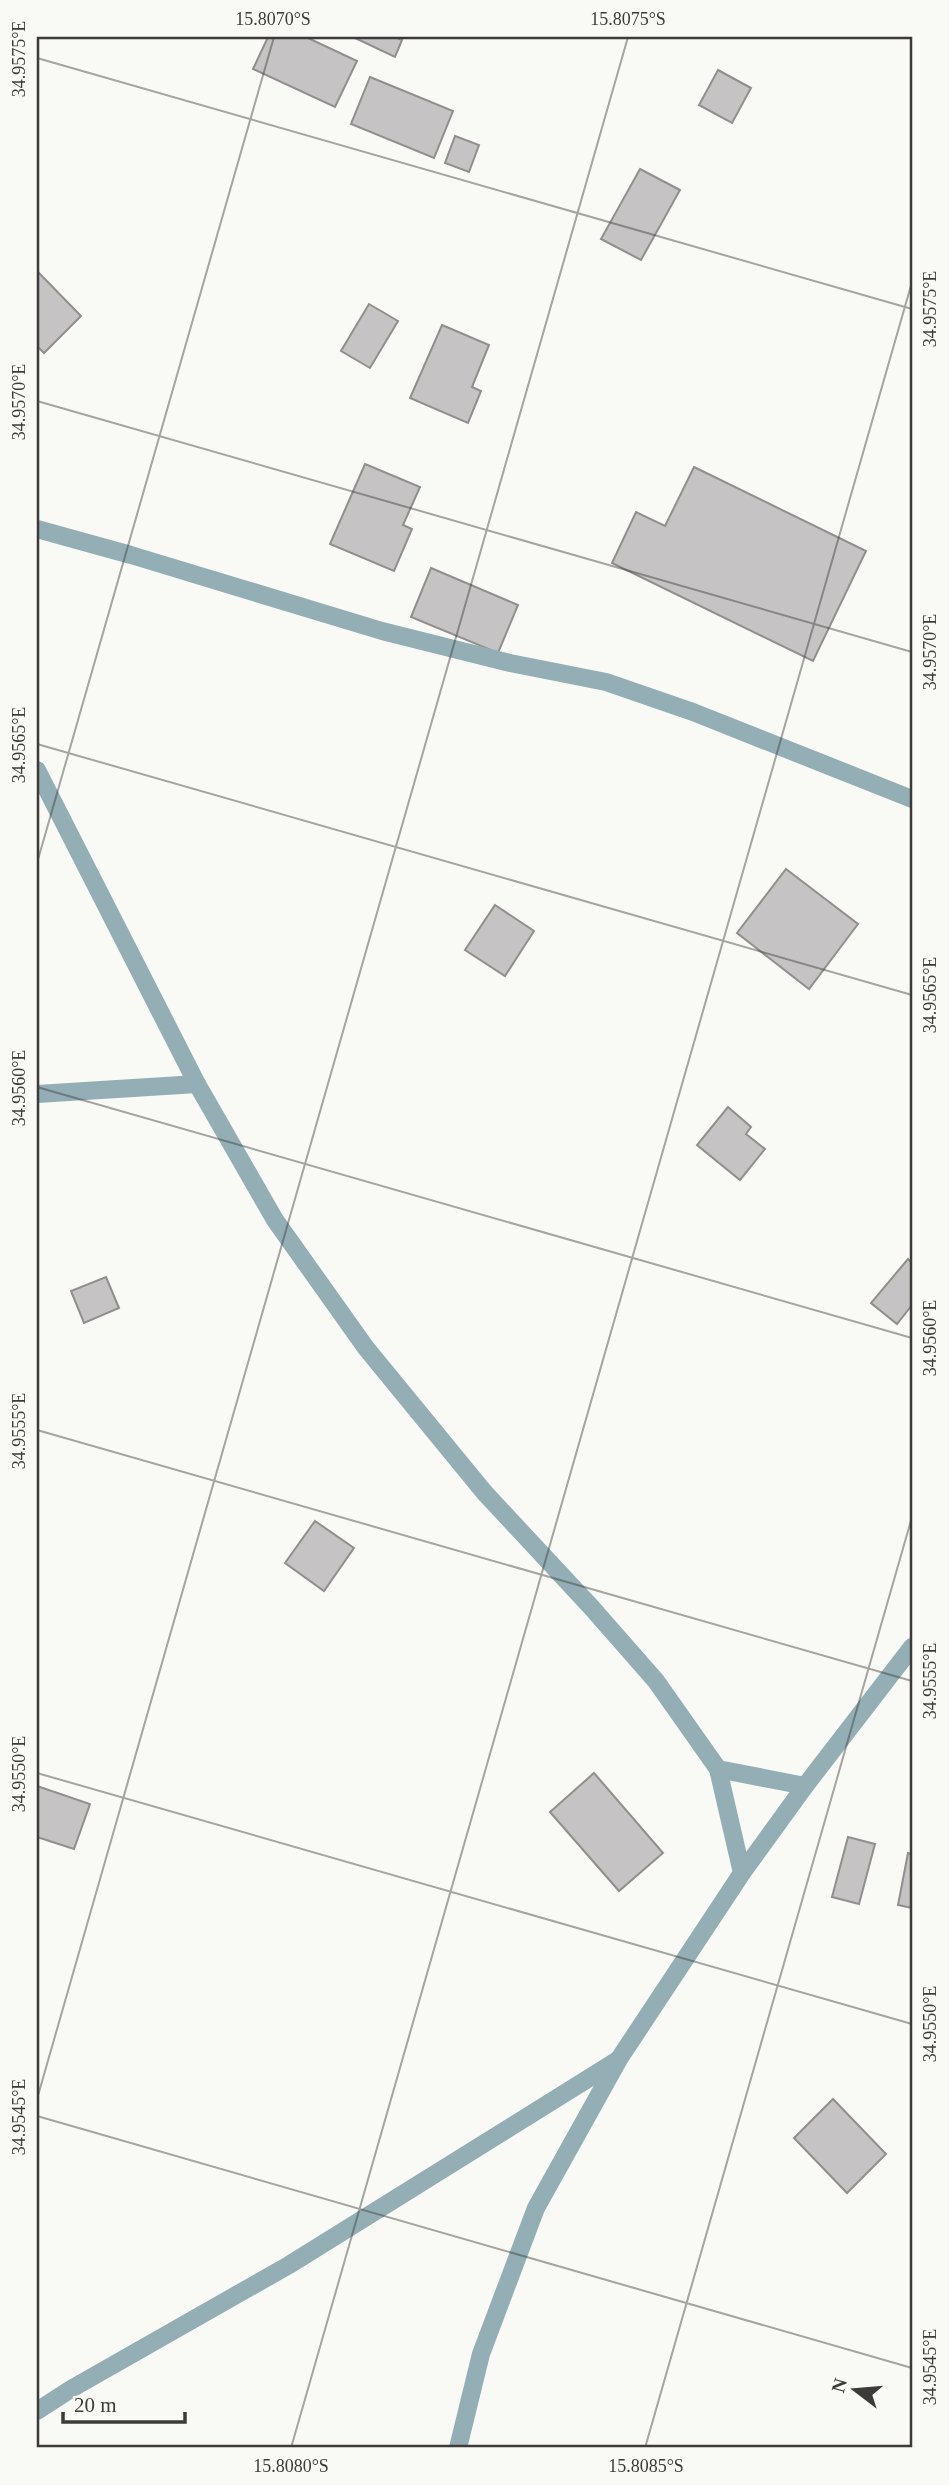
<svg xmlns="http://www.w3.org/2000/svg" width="949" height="2485" viewBox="0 0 949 2485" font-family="'Times New Roman',serif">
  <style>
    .building { fill: #c6c3c4; stroke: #928e90; stroke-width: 2 }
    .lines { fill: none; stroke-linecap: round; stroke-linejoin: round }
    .minor { stroke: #93aeb5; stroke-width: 18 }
    .ticks { fill: none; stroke: #3c3b3a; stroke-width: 2; stroke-opacity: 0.45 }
    .neatline { fill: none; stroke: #3c3b3a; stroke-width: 2.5 }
    .ticks-label { font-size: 18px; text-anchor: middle; fill: #3c3b3a }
  </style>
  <rect width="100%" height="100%" fill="#f9f9f5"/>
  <g class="building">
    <polygon points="268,37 306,37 357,61 335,107 253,69"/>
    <polygon points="353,37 395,37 402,40 395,57"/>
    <polygon points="718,70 751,88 732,123 699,105"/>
    <polygon points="370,77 453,111 434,158 351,124"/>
    <polygon points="455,136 479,145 469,172 445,163"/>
    <polygon points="640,169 680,190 641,260 601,239"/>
    <polygon points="39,273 81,316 44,353 37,346 37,275"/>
    <polygon points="369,304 398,321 370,368 341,351"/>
    <polygon points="442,325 489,345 472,387 481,391 468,423 410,398"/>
    <polygon points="365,464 420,487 403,525 412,529 394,571 330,544"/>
    <polygon points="694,467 866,551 813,661 612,563 636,512 665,526"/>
    <polygon points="431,568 518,605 498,653 411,617"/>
    <polygon points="786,869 858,924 809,989 737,933"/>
    <polygon points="495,905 534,931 505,976 465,950"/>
    <polygon points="728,1107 751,1127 746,1134 765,1149 740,1180 697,1145"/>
    <polygon points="908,1259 912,1263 912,1305 897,1324 871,1303"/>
    <polygon points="106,1277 119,1308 84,1323 71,1291"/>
    <polygon points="315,1521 354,1548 324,1591 285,1563"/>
    <polygon points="594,1773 663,1853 619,1891 550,1812"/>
    <polygon points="37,1786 90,1804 74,1849 37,1837"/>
    <polygon points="848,1837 875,1844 859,1904 832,1897"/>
    <polygon points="908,1853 912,1854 912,1908 898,1905"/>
    <polygon points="833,2099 886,2154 847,2193 794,2138"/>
  </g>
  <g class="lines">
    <g class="minor">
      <polyline points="37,529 131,555 382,631 510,663 606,682 693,712 912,799"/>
      <polyline points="37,770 197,1084 275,1220 366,1348 484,1492 592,1608 656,1681 718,1769 742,1873"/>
      <polyline points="37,1094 197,1084"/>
      <polyline points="718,1769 805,1786"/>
      <polyline points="37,2411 71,2389 289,2265 618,2060"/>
      <polyline points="458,2448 481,2354 536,2208 619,2059 742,1873 805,1786 912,1647"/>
    </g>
  </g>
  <path class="ticks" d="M37,58l875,251M37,401l875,251M37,744l875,251M37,863l237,-826M37,1087l875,251M37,1430l875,251M37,1773l875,251M37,2099l591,-2062M37,2116l875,252M291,2448l621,-2166M645,2448l267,-931"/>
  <rect width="949" height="2485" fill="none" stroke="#f9f9f5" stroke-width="77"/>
  <g transform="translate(855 2390) rotate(286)" stroke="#f9f9f5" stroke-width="5" paint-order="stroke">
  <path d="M0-5L12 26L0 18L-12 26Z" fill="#3c3b3a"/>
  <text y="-10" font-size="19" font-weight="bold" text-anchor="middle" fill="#3c3b3a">N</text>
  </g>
  <path d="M63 2412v10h122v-10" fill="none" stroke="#3c3b3a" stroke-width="3.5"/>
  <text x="74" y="2412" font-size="21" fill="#3c3b3a" stroke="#f9f9f5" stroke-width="5" paint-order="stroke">20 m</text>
  <rect x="38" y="38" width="873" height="2408" class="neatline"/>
  <g class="ticks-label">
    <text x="273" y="25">15.8070°S</text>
    <text x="628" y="25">15.8075°S</text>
    <text transform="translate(19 59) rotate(-90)" y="6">34.9575°E</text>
    <text transform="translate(930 309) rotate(-90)" y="6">34.9575°E</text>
    <text transform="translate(19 402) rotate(-90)" y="6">34.9570°E</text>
    <text transform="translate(930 652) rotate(-90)" y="6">34.9570°E</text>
    <text transform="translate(19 745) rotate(-90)" y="6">34.9565°E</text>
    <text transform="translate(930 995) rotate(-90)" y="6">34.9565°E</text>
    <text transform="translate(19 1088) rotate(-90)" y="6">34.9560°E</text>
    <text transform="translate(930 1338) rotate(-90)" y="6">34.9560°E</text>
    <text transform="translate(19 1431) rotate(-90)" y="6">34.9555°E</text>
    <text transform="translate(930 1681) rotate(-90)" y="6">34.9555°E</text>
    <text transform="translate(19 1774) rotate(-90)" y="6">34.9550°E</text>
    <text transform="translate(930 2024) rotate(-90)" y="6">34.9550°E</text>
    <text transform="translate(19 2117) rotate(-90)" y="6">34.9545°E</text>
    <text transform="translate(930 2367) rotate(-90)" y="6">34.9545°E</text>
    <text x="291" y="2472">15.8080°S</text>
    <text x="646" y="2472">15.8085°S</text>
  </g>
</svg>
